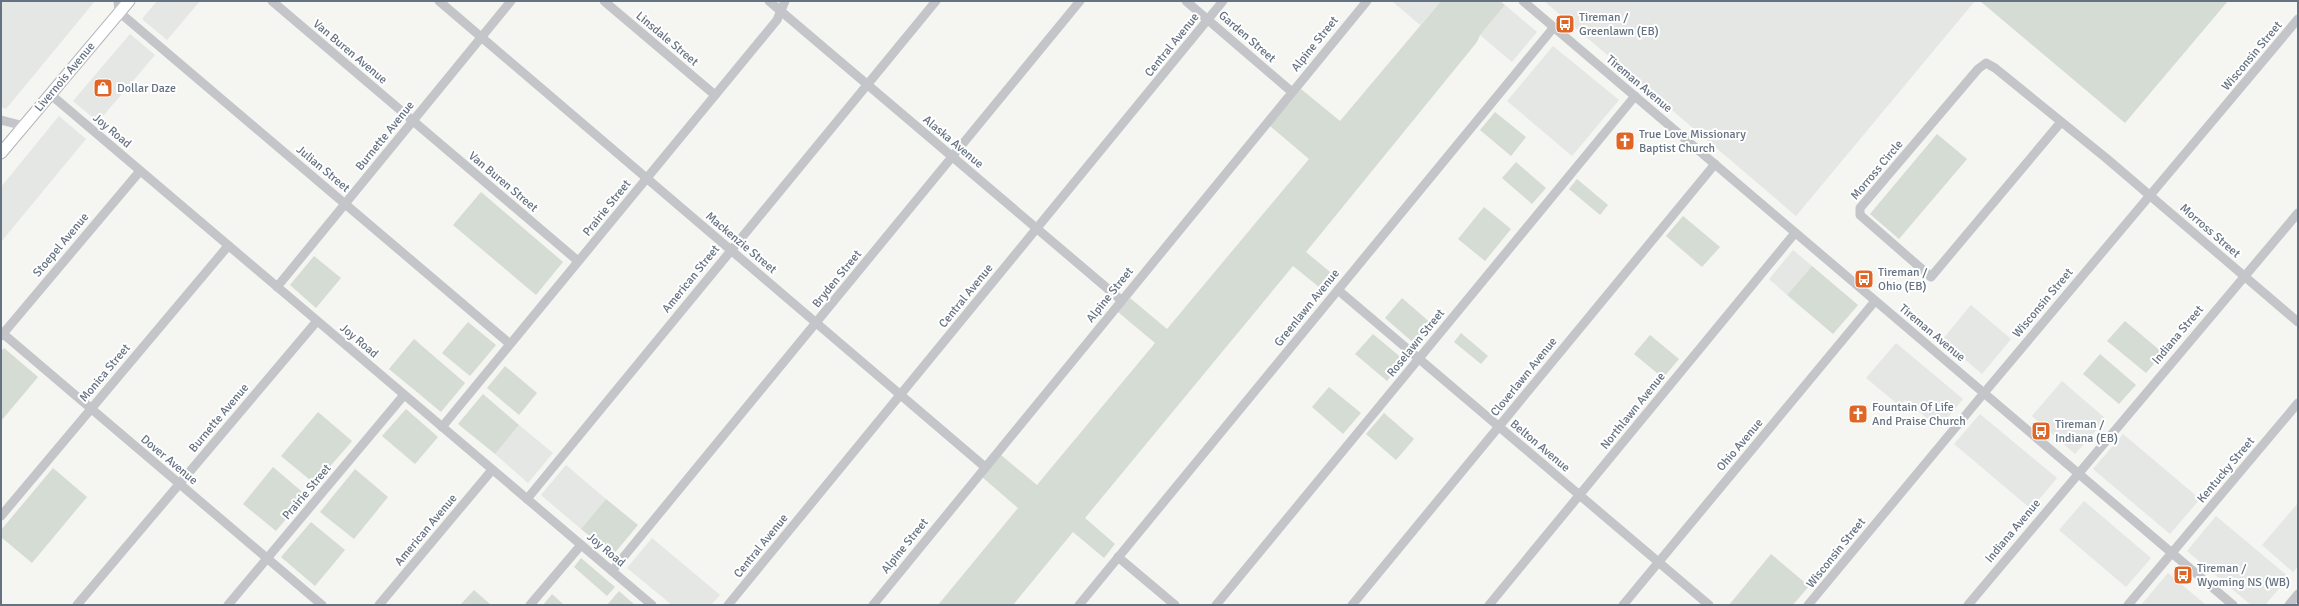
<svg xmlns="http://www.w3.org/2000/svg" width="2299" height="606" viewBox="0 0 2299 606" font-family="Signika,sans-serif">
  <style>
    .built { fill: #e5e7e5 }
    .green { fill: #d5dcd3 }
    .lines { fill: none; stroke-linecap: round; stroke-linejoin: round }
    .major-casing { stroke: #b3b7bb; stroke-width: 13 }
    .minor { stroke: #c3c5c9; stroke-width: 9 }
    .major { stroke: #fff; stroke-width: 11 }
    .labels { text-anchor: middle; dominant-baseline: central; stroke-width: 4; stroke-linejoin: round; paint-order: stroke }
    .poi-label { font-size: 12px; fill: #657282; stroke: #fff; text-anchor: start }
    .street-label { font-size: 12px; fill: #657282; stroke: #fff }
  </style>
  <rect width="100%" height="100%" fill="#f5f5f2"/>
  <g class="built">
    <polygon points="1,1 95,1 6,109 1,107"/>
    <polygon points="157,1 200,1 167,40 142,19"/>
    <polygon points="1392,1 1441,1 1420,25"/>
    <polygon points="1544,1 1975,1 1796,216"/>
    <polygon points="1505,5 1537,32 1512,62 1480,35"/>
    <polygon points="130,34 155,55 98,122 73,101"/>
    <polygon points="1553,46 1619,100 1572,156 1507,101"/>
    <polygon points="59,116 86,139 1,242 1,187"/>
    <polygon points="1793,250 1812,266 1787,295 1769,279"/>
    <polygon points="1971,305 2011,339 1982,374 1942,340"/>
    <polygon points="1896,343 1963,399 1939,428 1905,400 1900,406 1866,378"/>
    <polygon points="2062,381 2106,419 2075,454 2032,416"/>
    <polygon points="1980,414 2057,478 2031,509 1954,444"/>
    <polygon points="519,425 553,453 528,483 495,454"/>
    <polygon points="2123,434 2200,499 2170,534 2093,469"/>
    <polygon points="566,465 606,499 581,529 541,495"/>
    <polygon points="2084,501 2151,558 2126,587 2059,530"/>
    <polygon points="2298,503 2298,567 2293,572 2262,545"/>
    <polygon points="2216,516 2289,577 2265,605 2251,605 2187,551"/>
    <polygon points="652,538 720,595 711,605 672,605 627,568"/>
    <polygon points="2168,573 2206,605 2141,605"/>
  </g>
  <g class="green">
    <polygon points="1441,1 1500,1 1505,5 1480,35 1477,42 1306,252 1336,277 1324,291 1293,266 1085,518 1115,544 1104,558 1073,532 1013,605 938,605 1018,508 982,477 1001,455 1037,485 1155,343 1118,312 1130,298 1167,329 1309,159 1270,126 1301,89 1340,121"/>
    <polygon points="1980,1 2228,1 2125,123"/>
    <polygon points="1495,112 1526,137 1511,156 1480,130"/>
    <polygon points="1937,134 1967,159 1899,239 1870,214"/>
    <polygon points="1516,162 1546,188 1532,204 1502,178"/>
    <polygon points="1577,179 1608,205 1600,215 1569,189"/>
    <polygon points="481,192 563,262 536,295 453,225"/>
    <polygon points="1484,207 1511,229 1485,261 1458,239"/>
    <polygon points="1683,216 1720,247 1702,267 1666,236"/>
    <polygon points="314,256 341,278 316,308 290,285"/>
    <polygon points="1812,266 1858,305 1833,334 1787,295"/>
    <polygon points="1402,298 1433,325 1416,345 1385,318"/>
    <polygon points="2125,321 2163,353 2146,373 2107,341"/>
    <polygon points="468,322 496,345 470,376 442,353"/>
    <polygon points="1461,333 1488,356 1481,364 1454,342"/>
    <polygon points="1373,334 1404,360 1387,381 1355,354"/>
    <polygon points="1650,335 1679,359 1663,378 1634,354"/>
    <polygon points="414,339 465,383 441,412 389,369"/>
    <polygon points="4,348 38,377 1,421 1,351"/>
    <polygon points="2100,354 2136,385 2119,404 2083,374"/>
    <polygon points="505,366 537,393 519,415 487,388"/>
    <polygon points="1329,387 1361,413 1343,434 1312,407"/>
    <polygon points="483,394 519,425 495,454 458,424"/>
    <polygon points="406,409 438,437 415,464 382,436"/>
    <polygon points="318,412 352,441 315,484 281,456"/>
    <polygon points="1384,413 1414,439 1396,460 1366,434"/>
    <polygon points="273,467 306,495 276,531 243,504"/>
    <polygon points="53,468 87,497 32,563 1,537 1,530"/>
    <polygon points="355,469 388,497 354,539 320,512"/>
    <polygon points="606,499 638,525 613,555 581,529"/>
    <polygon points="311,522 345,550 315,586 281,557"/>
    <polygon points="1771,554 1809,586 1793,605 1729,605"/>
    <polygon points="581,558 615,587 607,596 574,567"/>
    <polygon points="474,590 491,605 460,605"/>
    <polygon points="619,591 635,605 607,605"/>
    <polygon points="552,594 564,605 543,605"/>
  </g>
  <g class="lines">
    <defs>
      <polyline id="major" points="1,153 129,1"/>
    </defs>
    <use href="#major" class="major-casing"/>
    <g class="minor">
      <polyline points="118,1 119,12 510,344"/>
      <polyline points="272,1 578,261"/>
      <polyline points="439,1 985,467"/>
      <polyline points="604,1 715,95"/>
      <polyline points="769,1 1121,300"/>
      <polyline points="1186,1 1292,92"/>
      <polyline points="1523,1 2233,605"/>
      <polyline points="50,94 652,605"/>
      <polyline points="1,120 24,126"/>
      <polyline points="2061,122 1931,277 1860,215 1860,208 1978,69 1986,63 1995,68 2106,158 2298,322"/>
      <polyline points="277,287 511,1"/>
      <polyline points="1338,290 1709,605"/>
      <polyline points="1,332 322,605"/>
      <polyline points="1,336 140,171"/>
      <polyline points="442,427 777,20 785,1"/>
      <polyline points="527,499 936,1"/>
      <polyline points="1,516 228,246"/>
      <polyline points="1118,557 1175,605"/>
      <polyline points="612,571 1080,1"/>
      <polyline points="77,605 317,321"/>
      <polyline points="228,605 404,395"/>
      <polyline points="379,605 492,470"/>
      <polyline points="530,605 581,545"/>
      <polyline points="728,605 1223,1"/>
      <polyline points="873,605 1367,1"/>
      <polyline points="1079,605 1554,27"/>
      <polyline points="1216,605 1635,96"/>
      <polyline points="1352,605 1715,164"/>
      <polyline points="1489,605 1795,233"/>
      <polyline points="1623,605 1875,301"/>
      <polyline points="1808,605 1984,393 2298,19"/>
      <polyline points="1968,605 2298,213"/>
      <polyline points="2128,605 2298,403"/>
      <polyline points="2289,605 2298,594"/>
    </g>
    <use href="#major" class="major"/>
  </g>
  <defs>
    <symbol id="bus-square" viewBox="-11 -11 22 22"><rect x="-9" y="-9" width="18" height="18" rx="4" fill="#df6627" stroke="#fff"/><path d="M-5-6H5V4H4V6H2V4H-2V6H-4V4H-5ZM-3.5-4V0h7V-4ZM-3.5 1.2v1.5H-2V1.2ZM2 1.2v1.5H3.5V1.2Z" fill="#fff"/></symbol>
    <symbol id="shop-square" viewBox="-11 -11 22 22"><rect x="-9" y="-9" width="18" height="18" rx="4" fill="#df6627" stroke="#fff"/><path d="M-5-2.5h2.3a2.7 3.5 0 0 1 5.4 0H5L5.5 6h-11ZM-1.5-2.5h3a1.5 2.3 0 0 0-3 0Z" fill="#fff"/></symbol>
    <symbol id="church-square" viewBox="-11 -11 22 22"><rect x="-9" y="-9" width="18" height="18" rx="4" fill="#df6627" stroke="#fff"/><path d="M-1.2-6h2.4v3.5h3.3v2.4h-3.3V6h-2.4V-.1h-3.3v-2.4h3.3Z" fill="#fff"/></symbol>
  </defs>
  <g fill-rule="evenodd">
    <use href="#bus-square" x="1554" y="13" width="22" height="22"/>
    <use href="#shop-square" x="92" y="77" width="22" height="22"/>
    <use href="#church-square" x="1614" y="130" width="22" height="22"/>
    <use href="#bus-square" x="1853" y="268" width="22" height="22"/>
    <use href="#church-square" x="1847" y="403" width="22" height="22"/>
    <use href="#bus-square" x="2030" y="420" width="22" height="22"/>
    <use href="#bus-square" x="2172" y="564" width="22" height="22"/>
  </g>
  <g class="labels">
    <g class="poi-label">
      <text x="1579" y="17">Tireman /<tspan x="1579" dy="14">Greenlawn (EB)</tspan></text>
      <text x="117" y="88">Dollar Daze</text>
      <text x="1639" y="134">True Love Missionary<tspan x="1639" dy="14">Baptist Church</tspan></text>
      <text x="1878" y="272">Tireman /<tspan x="1878" dy="14">Ohio (EB)</tspan></text>
      <text x="1872" y="407">Fountain Of Life<tspan x="1872" dy="14">And Praise Church</tspan></text>
      <text x="2055" y="424">Tireman /<tspan x="2055" dy="14">Indiana (EB)</tspan></text>
      <text x="2197" y="568">Tireman /<tspan x="2197" dy="14">Wyoming NS (WB)</tspan></text>
    </g>
    <g class="street-label">
      <text transform="translate(1247 37) rotate(41)">Garden Street</text>
      <text transform="translate(667 39) rotate(40)">Linsdale Street</text>
      <text transform="translate(1315 44) rotate(-51)">Alpine Street</text>
      <text transform="translate(1172 45) rotate(-51)">Central Avenue</text>
      <text transform="translate(350 52) rotate(40)">Van Buren Avenue</text>
      <text transform="translate(2252 56) rotate(-50)">Wisconsin Street</text>
      <text transform="translate(65 77) rotate(-50)">Livernois Avenue</text>
      <text transform="translate(1639 84) rotate(40)">Tireman Avenue</text>
      <text transform="translate(112 131) rotate(40)">Joy Road</text>
      <text transform="translate(385 136) rotate(-51)">Burnette Avenue</text>
      <text transform="translate(953 142) rotate(40)">Alaska Avenue</text>
      <text transform="translate(323 169) rotate(40)">Julian Street</text>
      <text transform="translate(1877 170) rotate(-50)">Morross Circle</text>
      <text transform="translate(503 182) rotate(40)">Van Buren Street</text>
      <text transform="translate(607 208) rotate(-51)">Prairie Street</text>
      <text transform="translate(2210 231) rotate(41)">Morross Street</text>
      <text transform="translate(741 243) rotate(40)">Mackenzie Street</text>
      <text transform="translate(61 245) rotate(-50)">Stoepel Avenue</text>
      <text transform="translate(691 279) rotate(-51)">American Street</text>
      <text transform="translate(837 279) rotate(-51)">Bryden Street</text>
      <text transform="translate(1110 295) rotate(-51)">Alpine Street</text>
      <text transform="translate(966 296) rotate(-51)">Central Avenue</text>
      <text transform="translate(2043 303) rotate(-50)">Wisconsin Street</text>
      <text transform="translate(1307 308) rotate(-51)">Greenlawn Avenue</text>
      <text transform="translate(1932 333) rotate(40)">Tireman Avenue</text>
      <text transform="translate(2178 335) rotate(-50)">Indiana Street</text>
      <text transform="translate(359 341) rotate(40)">Joy Road</text>
      <text transform="translate(1416 343) rotate(-51)">Roselawn Street</text>
      <text transform="translate(105 373) rotate(-50)">Monica Street</text>
      <text transform="translate(1524 377) rotate(-51)">Cloverlawn Avenue</text>
      <text transform="translate(1633 411) rotate(-51)">Northlawn Avenue</text>
      <text transform="translate(219 418) rotate(-50)">Burnette Avenue</text>
      <text transform="translate(1740 445) rotate(-50)">Ohio Avenue</text>
      <text transform="translate(1540 446) rotate(40)">Belton Avenue</text>
      <text transform="translate(169 460) rotate(40)">Dover Avenue</text>
      <text transform="translate(2226 470) rotate(-50)">Kentucky Street</text>
      <text transform="translate(307 492) rotate(-50)">Prairie Street</text>
      <text transform="translate(426 530) rotate(-50)">American Avenue</text>
      <text transform="translate(2013 531) rotate(-50)">Indiana Avenue</text>
      <text transform="translate(761 546) rotate(-51)">Central Avenue</text>
      <text transform="translate(905 546) rotate(-51)">Alpine Street</text>
      <text transform="translate(606 550) rotate(40)">Joy Road</text>
      <text transform="translate(1836 553) rotate(-51)">Wisconsin Street</text>
    </g>
  </g>
  <rect width="2299" height="606" fill="none" stroke="#657282" stroke-width="4"/>
</svg>
